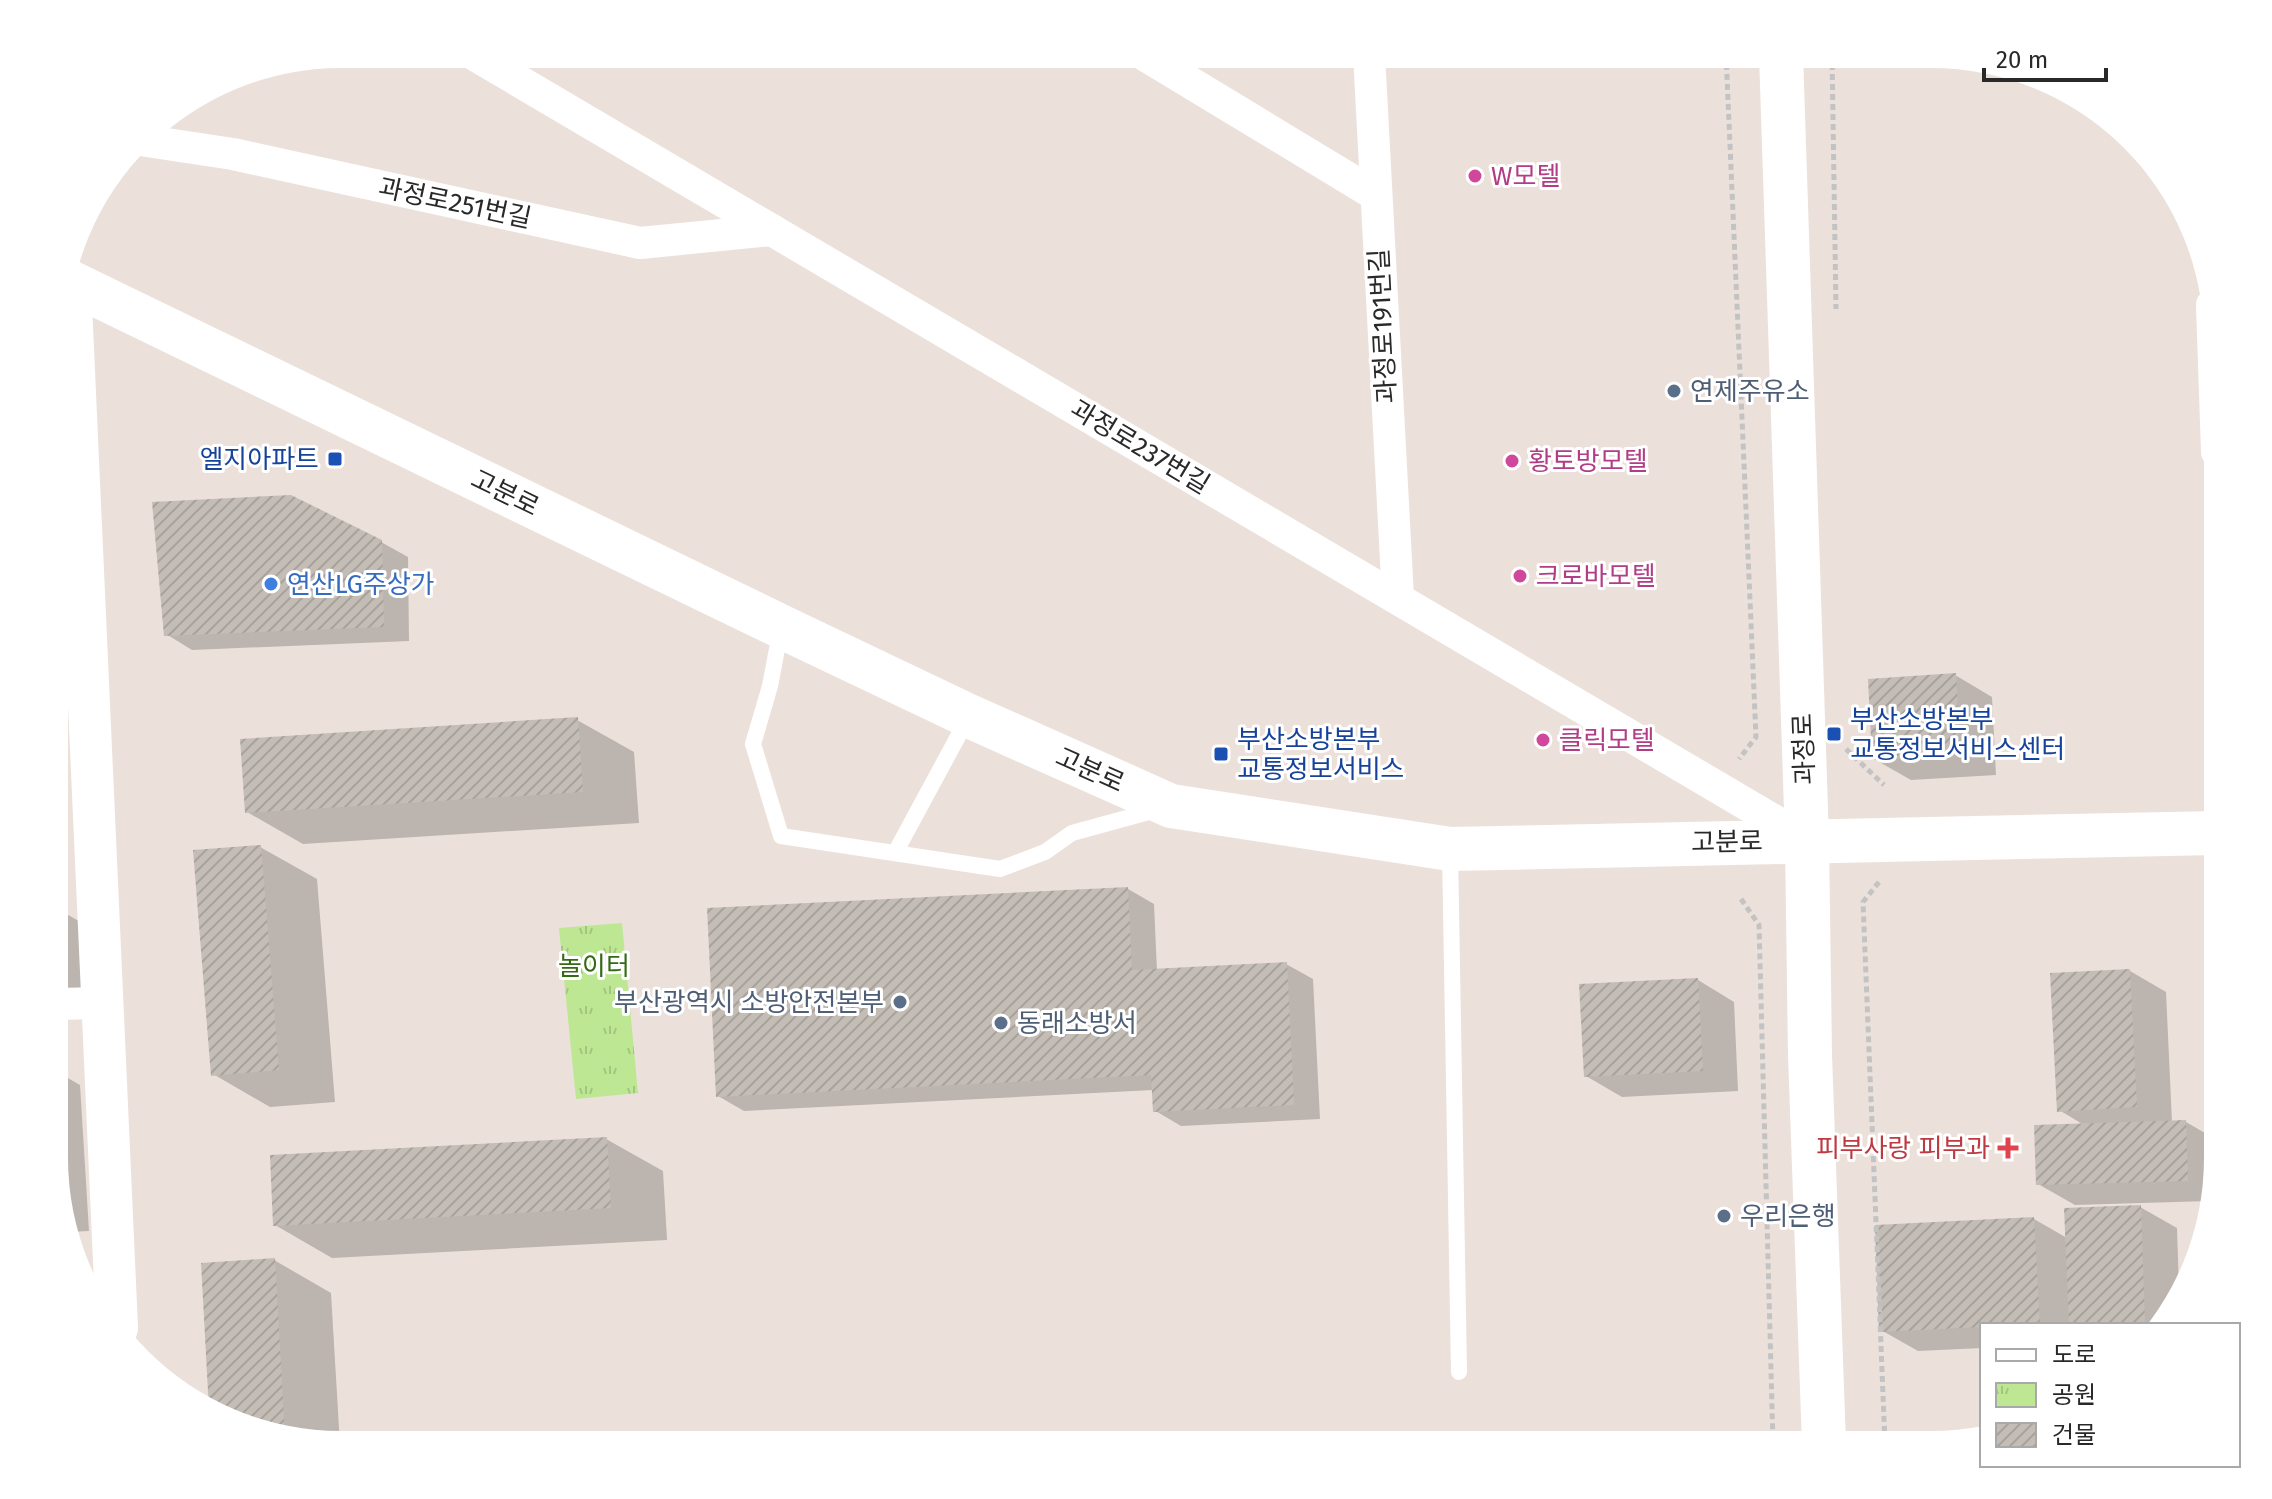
<svg xmlns="http://www.w3.org/2000/svg" width="2272" height="1499" viewBox="0 0 2272 1499" font-family="'Fira Sans','Noto Sans KR',sans-serif">
  <style>
    .park { fill: url(#park-tufts) }
    .shadow { fill: #0003 }
    .building { fill: url(#building-hatch) }
    .lines { fill: none; stroke-linecap: round; stroke-linejoin: round }
    .path { stroke: #c3c3c3; stroke-width: 5; stroke-dasharray: 6 4; stroke-linecap: butt }
    .service { stroke: #fff; stroke-width: 16 }
    .minor { stroke: #fff; stroke-width: 32 }
    .tertiary { stroke: #fff; stroke-width: 42 }
    .secondary { stroke: #fff; stroke-width: 44 }
    .hotel-dot { fill: #d1479c; stroke: #fff; stroke-width: 3 }
    .service-dot { fill: #5c6f8a; stroke: #fff; stroke-width: 3 }
    .transit-dot { fill: #1a4fb4; stroke: #fff; stroke-width: 3 }
    .shop-dot { fill: #3f7fe0; stroke: #fff; stroke-width: 3 }
    .health-dot { fill: #e0444e; stroke: #fff; stroke-width: 3 }
    .labels { text-anchor: middle; dominant-baseline: central; stroke-width: 6; stroke-linejoin: round; paint-order: stroke }
    .hotel-label { font-size: 26px; fill: #b23c85; stroke: #fff; text-anchor: start }
    .street-label { font-size: 26px; fill: #292929; stroke: #fff }
    .service-label { font-size: 26px; fill: #4e5e75; stroke: #fff; text-anchor: start }
    .transit-label { font-size: 26px; fill: #164399; stroke: #fff; text-anchor: start }
    .shop-label { font-size: 26px; fill: #366cbe; stroke: #fff; text-anchor: start }
    .park-label { font-size: 26px; fill: #346a15; stroke: #fff }
    .health-label { font-size: 26px; fill: #be3a42; stroke: #fff; text-anchor: end }
  </style>
  <defs>
    <pattern id="park-tufts" width="24" height="20" patternUnits="userSpaceOnUse" patternTransform="scale(2)"><rect width="24" height="20" fill="#bde793"/><path d="M3 7l-1-3M5 7V3M7 7l1-3M15 17l-1-3M17 17v-4M19 17l1-3" fill="none" stroke="#a2c67f"/></pattern>
    <pattern id="building-hatch" width="6" height="6" patternUnits="userSpaceOnUse" patternTransform="scale(2)"><rect width="6" height="6" fill="#c4bdb6"/><path d="M-1 1l2-2M0 6l6-6M5 7l2-2" fill="none" stroke="#a8a29c"/></pattern>
  </defs>
  <rect width="100%" height="100%" fill="#ece1da"/>
  <polygon class="park" points="622,923 638,1093 576,1099 559,928"/>
  <g class="shadow">
    <polygon points="56,489 99,514 102,594 56,596"/>
    <polygon points="381,542 408,557 409,641 192,650 166,634"/>
    <polygon points="1955,675 1992,697 1996,775 1911,780 1874,759"/>
    <polygon points="577,720 634,752 639,823 303,844 247,812"/>
    <polygon points="260,847 317,879 335,1102 270,1107 213,1074"/>
    <polygon points="1128,889 1154,904 1157,971 1286,964 1313,979 1320,1119 1181,1126 1154,1110 1153,1090 744,1111 718,1096"/>
    <polygon points="56,908 98,932 101,1002 56,1004"/>
    <polygon points="2130,971 2166,992 2172,1122 2186,1122 2217,1140 2217,1177 2209,1201 2075,1205 2038,1184 2084,1125 2059,1110"/>
    <polygon points="1698,980 1734,1002 1738,1091 1622,1097 1586,1076"/>
    <polygon points="59,1073 80,1085 89,1231 69,1232 56,1195"/>
    <polygon points="606,1139 663,1171 667,1240 332,1258 275,1225"/>
    <polygon points="2140,1207 2177,1228 2179,1290 2169,1318 2162,1325 1982,1325 1982,1348 1918,1351 1881,1330 2034,1219 2067,1238"/>
    <polygon points="274,1260 331,1293 340,1445 249,1430 212,1411 203,1265"/>
  </g>
  <g class="building">
    <polygon points="291,495 382,540 384,627 164,636 152,502"/>
    <polygon points="1956,673 1960,755 1872,760 1868,679"/>
    <polygon points="578,717 583,792 245,813 240,739"/>
    <polygon points="261,845 279,1070 211,1076 193,850"/>
    <polygon points="1128,887 1132,970 1287,962 1294,1105 1153,1112 1151,1075 716,1097 707,908"/>
    <polygon points="2130,969 2137,1107 2057,1112 2050,973"/>
    <polygon points="1698,978 1703,1071 1584,1077 1579,984"/>
    <polygon points="60,1071 70,1220 65,1220 56,1195 56,1072"/>
    <polygon points="2186,1120 2188,1181 2036,1185 2034,1125"/>
    <polygon points="607,1137 611,1208 273,1226 270,1155"/>
    <polygon points="2141,1205 2145,1324 2069,1325 2064,1208"/>
    <polygon points="2034,1217 2040,1324 1982,1325 1982,1327 1879,1332 1875,1225"/>
    <polygon points="275,1258 285,1436 249,1430 209,1410 201,1263"/>
  </g>
  <g class="lines">
    <g class="path">
      <polyline points="1726,54 1756,737 1739,759"/>
      <polyline points="1832,54 1836,309"/>
      <polyline points="1846,749 1884,785"/>
      <polyline points="1879,882 1863,902 1885,1444"/>
      <polyline points="1741,899 1759,925 1773,1444"/>
    </g>
    <g class="service">
      <polyline points="781,628 770,686 753,744 781,836 1000,869 1045,852 1072,833 1156,810"/>
      <polyline points="1450,850 1459,1372"/>
      <polyline points="895,853 968,718"/>
    </g>
    <g class="minor">
      <polyline points="473,54 1807,840"/>
      <polyline points="1143,54 1376,195"/>
      <polyline points="1369,54 1398,598"/>
      <polyline points="140,140 233,154 640,243 772,230"/>
      <polyline points="2212,305 2217,452"/>
      <polyline points="56,1004 102,1003"/>
    </g>
    <polyline class="tertiary" points="70,282 117,1328"/>
    <g class="secondary">
      <polyline points="1781,54 1807,840 1810,1055 1824,1444"/>
      <polyline points="63,281 70,282 782,627 969,716 1171,806 1450,849 2217,833"/>
    </g>
  </g>
  <g class="hotel-dot">
    <circle cx="1475" cy="176" r="8"/>
    <circle cx="1512" cy="461" r="8"/>
    <circle cx="1520" cy="576" r="8"/>
    <circle cx="1543" cy="740" r="8"/>
  </g>
  <g class="service-dot">
    <circle cx="1674" cy="391" r="8"/>
    <circle cx="900" cy="1002" r="8"/>
    <circle cx="1001" cy="1023" r="8"/>
    <circle cx="1724" cy="1216" r="8"/>
  </g>
  <g class="transit-dot">
    <rect x="327" y="451" width="16" height="16" rx="4"/>
    <rect x="1826" y="726" width="16" height="16" rx="4"/>
    <rect x="1213" y="746" width="16" height="16" rx="4"/>
  </g>
  <circle class="shop-dot" cx="271" cy="584" r="8"/>
  <path class="health-dot" d="M2004 1136h8v8h8v8h-8v8h-8v-8h-8v-8h8z"/>
  <g class="labels">
    <g class="hotel-label">
      <text x="1491" y="176">W모텔</text>
      <text x="1528" y="461">황토방모텔</text>
      <text x="1536" y="576">크로바모텔</text>
      <text x="1559" y="740">클릭모텔</text>
    </g>
    <g class="street-label">
      <text transform="translate(455 203) rotate(12)">과정로251번길</text>
      <text transform="translate(1383 326) rotate(-93)">과정로191번길</text>
      <text transform="translate(1140 447) rotate(31)">과정로237번길</text>
      <text transform="translate(505 493) rotate(26)">고분로</text>
      <text transform="translate(1804 749) rotate(-92)">과정로</text>
      <text transform="translate(1090 770) rotate(24)">고분로</text>
      <text transform="translate(1727 842) rotate(-1)">고분로</text>
    </g>
    <g class="service-label">
      <text x="1690" y="391">연제주유소</text>
      <text x="884" y="1002" text-anchor="end">부산광역시 소방안전본부</text>
      <text x="1017" y="1023">동래소방서</text>
      <text x="1740" y="1216">우리은행</text>
    </g>
    <g class="transit-label">
      <text x="319" y="459" text-anchor="end">엘지아파트</text>
      <text x="1850" y="719">부산소방본부<tspan x="1850" dy="30">교통정보서비스센터</tspan></text>
      <text x="1237" y="739">부산소방본부<tspan x="1237" dy="30">교통정보서비스</tspan></text>
    </g>
    <g class="shop-label">
      <text x="287" y="584">연산LG주상가</text>
    </g>
    <g class="park-label">
      <text x="594" y="966">놀이터</text>
    </g>
    <g class="health-label">
      <text x="1990" y="1148">피부사랑 피부과</text>
    </g>
  </g>
  <path d="M0 0H2272V1499H0ZM341 68H1931A273 273 0 0 1 2204 341V1158A273 273 0 0 1 1931 1431H341A273 273 0 0 1 68 1158V341A273 273 0 0 1 341 68Z" fill="#fff" fill-rule="evenodd"/>
  <rect x="1980" y="1323" width="260" height="144" fill="#ffffff" stroke="#a9a9a9" stroke-width="2"/>
  <rect x="1996" y="1349" width="40" height="12" fill="#ffffff" stroke="#a9a9a9" stroke-width="2"/>
  <text x="2052" y="1363" font-size="24" fill="#292929">도로</text>
  <rect x="1996" y="1383" width="40" height="24" fill="url(#park-tufts)" stroke="#a9a9a9" stroke-width="2"/>
  <text x="2052" y="1403" font-size="24" fill="#292929">공원</text>
  <rect x="1996" y="1423" width="40" height="24" fill="url(#building-hatch)" stroke="#a9a9a9" stroke-width="2"/>
  <text x="2052" y="1443" font-size="24" fill="#292929">건물</text>
  <path d="M1984 68v12h122v-12" fill="none" stroke="#292929" stroke-width="4"/>
  <text x="1996" y="68" font-size="24" fill="#292929" stroke="#ffffff" stroke-width="6" paint-order="stroke">20 m</text>
</svg>
